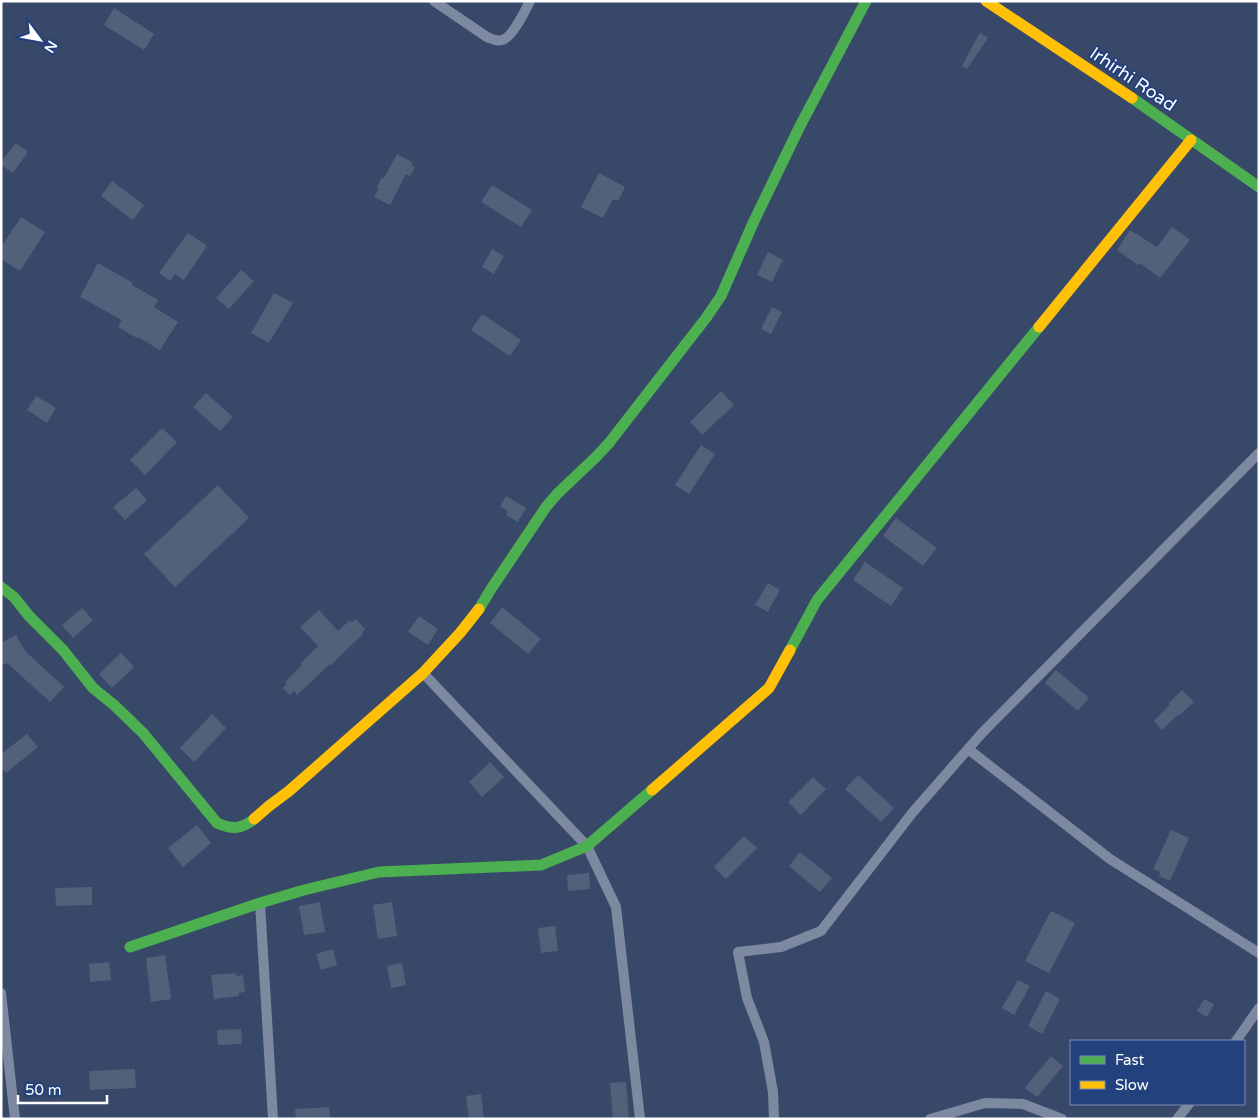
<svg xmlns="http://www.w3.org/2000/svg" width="1260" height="1120" viewBox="0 0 1260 1120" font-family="'Varela Round',sans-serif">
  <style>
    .building { fill: #52607a }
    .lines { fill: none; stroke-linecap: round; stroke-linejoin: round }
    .street { stroke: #7d89a0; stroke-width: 10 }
    .fast { stroke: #4caf50; stroke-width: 11 }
    .slow { stroke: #ffc107; stroke-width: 11 }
    .labels { text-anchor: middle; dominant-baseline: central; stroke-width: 4; stroke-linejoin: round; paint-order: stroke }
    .street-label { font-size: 18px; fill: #fff; stroke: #23417d }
  </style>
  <rect width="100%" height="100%" fill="#374869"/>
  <g class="building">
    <polygon points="114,8 154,34 144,50 104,25"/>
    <polygon points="980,33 988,38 967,69 962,66 973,45"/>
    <polygon points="16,143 28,152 13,173 1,165 1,162"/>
    <polygon points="397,154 412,162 411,165 415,167 410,176 406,174 390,205 374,197 379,188 377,187 382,177 384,178"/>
    <polygon points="599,173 625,187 618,201 613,199 603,218 581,207"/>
    <polygon points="112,181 144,205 133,220 101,196"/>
    <polygon points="492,185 532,210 521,227 481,202"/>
    <polygon points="21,217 45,232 20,271 1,259 1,247"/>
    <polygon points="1172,227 1190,240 1160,278 1140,263 1138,265 1117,250 1130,230 1157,247"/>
    <polygon points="188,233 207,246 184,280 175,274 170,281 159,273"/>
    <polygon points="492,249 504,256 494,274 482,267"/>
    <polygon points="768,252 783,260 772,282 757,275"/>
    <polygon points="98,263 133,283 132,285 158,300 154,307 178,322 160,350 138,337 137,338 118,327 122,320 80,297"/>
    <polygon points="241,270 254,281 229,309 216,298"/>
    <polygon points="274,293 293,303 269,343 251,333"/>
    <polygon points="772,307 782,312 771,334 761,329"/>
    <polygon points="482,314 521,340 510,356 471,330"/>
    <polygon points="721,391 734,405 702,435 690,422"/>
    <polygon points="206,393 233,417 220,431 193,407"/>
    <polygon points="36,396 56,408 47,423 27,410"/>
    <polygon points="162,428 177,442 145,475 130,460"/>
    <polygon points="701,445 715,454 689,494 675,485"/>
    <polygon points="218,485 249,518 175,587 144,554"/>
    <polygon points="136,488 147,500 125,520 113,507"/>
    <polygon points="506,496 526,508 518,522 506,515 508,511 500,506"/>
    <polygon points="896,518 937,548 923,566 883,536"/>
    <polygon points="865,562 903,588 891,606 853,580"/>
    <polygon points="768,583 780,590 768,612 755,605"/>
    <polygon points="502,607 541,639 528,654 490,623"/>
    <polygon points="82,608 93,620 73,638 62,625"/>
    <polygon points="319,610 338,631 350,620 352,622 356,619 365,629 362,632 363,634 331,665 330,664 297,695 294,691 290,695 283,688 287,684 285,682 302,665 300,664 318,646 300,627"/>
    <polygon points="419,616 438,629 428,645 408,632"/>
    <polygon points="16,635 25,651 64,687 50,702 7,663 1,666 1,643"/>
    <polygon points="121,653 134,667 112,688 99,674"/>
    <polygon points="1056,670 1089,698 1078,711 1045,683"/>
    <polygon points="1182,690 1194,702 1180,715 1179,714 1162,730 1154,721 1170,704 1169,703"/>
    <polygon points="212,714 226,728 194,762 180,748"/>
    <polygon points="27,734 38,747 6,773 1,767 1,754"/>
    <polygon points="490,762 504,777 482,797 469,782"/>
    <polygon points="858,775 894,808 881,822 845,789"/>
    <polygon points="813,777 826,789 801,815 788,802"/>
    <polygon points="197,825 211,843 183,867 168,848"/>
    <polygon points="1171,830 1189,838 1170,881 1159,876 1160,872 1153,869"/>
    <polygon points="744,836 757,848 726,879 714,867"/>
    <polygon points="800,852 832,878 820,892 789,866"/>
    <polygon points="589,873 590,889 568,891 567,875"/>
    <polygon points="92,887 92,905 56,906 55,888"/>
    <polygon points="320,902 325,932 304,935 299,906"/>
    <polygon points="392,902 397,936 378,939 373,905"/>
    <polygon points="1051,911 1075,923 1049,973 1025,961"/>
    <polygon points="555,926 558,951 541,953 538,928"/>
    <polygon points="333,949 337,965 321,970 316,954"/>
    <polygon points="165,955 171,999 151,1002 146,958"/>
    <polygon points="109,962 111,980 90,982 89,964"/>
    <polygon points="402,963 406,985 391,988 387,966"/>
    <polygon points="236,973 237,976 243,975 245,992 239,993 239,996 214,999 211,975"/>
    <polygon points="1018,980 1030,986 1014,1015 1002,1008"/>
    <polygon points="1046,991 1060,999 1042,1034 1028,1026"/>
    <polygon points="1204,999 1214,1004 1207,1017 1197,1011"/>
    <polygon points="241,1029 242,1044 218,1045 217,1030"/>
    <polygon points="1051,1056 1063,1066 1037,1097 1025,1088"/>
    <polygon points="135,1069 136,1088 90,1090 89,1071"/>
    <polygon points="626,1082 629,1119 613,1119 610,1083"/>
    <polygon points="481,1094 484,1119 469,1119 466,1096"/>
    <polygon points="329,1107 330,1119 296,1119 295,1109"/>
  </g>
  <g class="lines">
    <g class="street">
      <path d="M434,1l53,36c5,2 9,5 15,3 10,-2 23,-29 28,-39"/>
      <polyline points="423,673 587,846 616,907 640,1119"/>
      <polyline points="968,749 1110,859 1259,953"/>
      <polyline points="260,903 273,1119"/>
      <polyline points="1,993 15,1119"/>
      <polyline points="1236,1041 1259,1008"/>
      <polyline points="774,1119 773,1092 764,1042 747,998 738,952 781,947 821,931 913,812 982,733 1259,453"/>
      <polyline points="930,1119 985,1103 1023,1104 1062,1119"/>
      <polyline points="1177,1119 1189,1104"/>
    </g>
    <g class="fast">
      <polyline points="1132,98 1259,187"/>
      <path d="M1,587l13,10 15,19 34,34 30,38 21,17 29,28 74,90c16,7 24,6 37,-4"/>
      <polyline points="479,609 491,589 546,507 557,494 596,457 609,443 706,318 721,296 754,221 800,126 866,1"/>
      <polyline points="790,650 817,600 1039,327"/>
      <polyline points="130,947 260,903 304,890 379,872 541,865 587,846 652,790"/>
    </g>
    <g class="slow">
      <polyline points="986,1 1132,98"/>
      <polyline points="1039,327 1191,140"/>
      <polyline points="652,790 769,688 790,650"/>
      <polyline points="254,819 269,806 289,791 423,673 460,633 479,609"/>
    </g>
  </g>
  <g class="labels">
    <g class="street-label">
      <text transform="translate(1133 79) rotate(34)">Irhirhi Road</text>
    </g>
  </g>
  <rect width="1260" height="1120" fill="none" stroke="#ffffff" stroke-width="5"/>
  <rect x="1070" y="1040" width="175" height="65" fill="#23417d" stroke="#7b8db1"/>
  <rect x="1080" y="1056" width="25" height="8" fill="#4caf50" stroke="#7b8db1"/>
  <text x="1115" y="1065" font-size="15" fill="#ffffff">Fast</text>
  <rect x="1080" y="1081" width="25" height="8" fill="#ffc107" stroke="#7b8db1"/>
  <text x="1115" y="1090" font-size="15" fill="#ffffff">Slow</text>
  <g transform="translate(40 40) rotate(122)" stroke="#23417d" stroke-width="4" paint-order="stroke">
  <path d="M0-4L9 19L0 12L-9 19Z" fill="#ffffff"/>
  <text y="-8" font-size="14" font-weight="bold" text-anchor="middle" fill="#ffffff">N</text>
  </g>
  <path d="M18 1095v8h89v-8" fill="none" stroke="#ffffff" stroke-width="2.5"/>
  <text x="25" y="1095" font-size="15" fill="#ffffff" stroke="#23417d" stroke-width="4" paint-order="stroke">50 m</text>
</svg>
